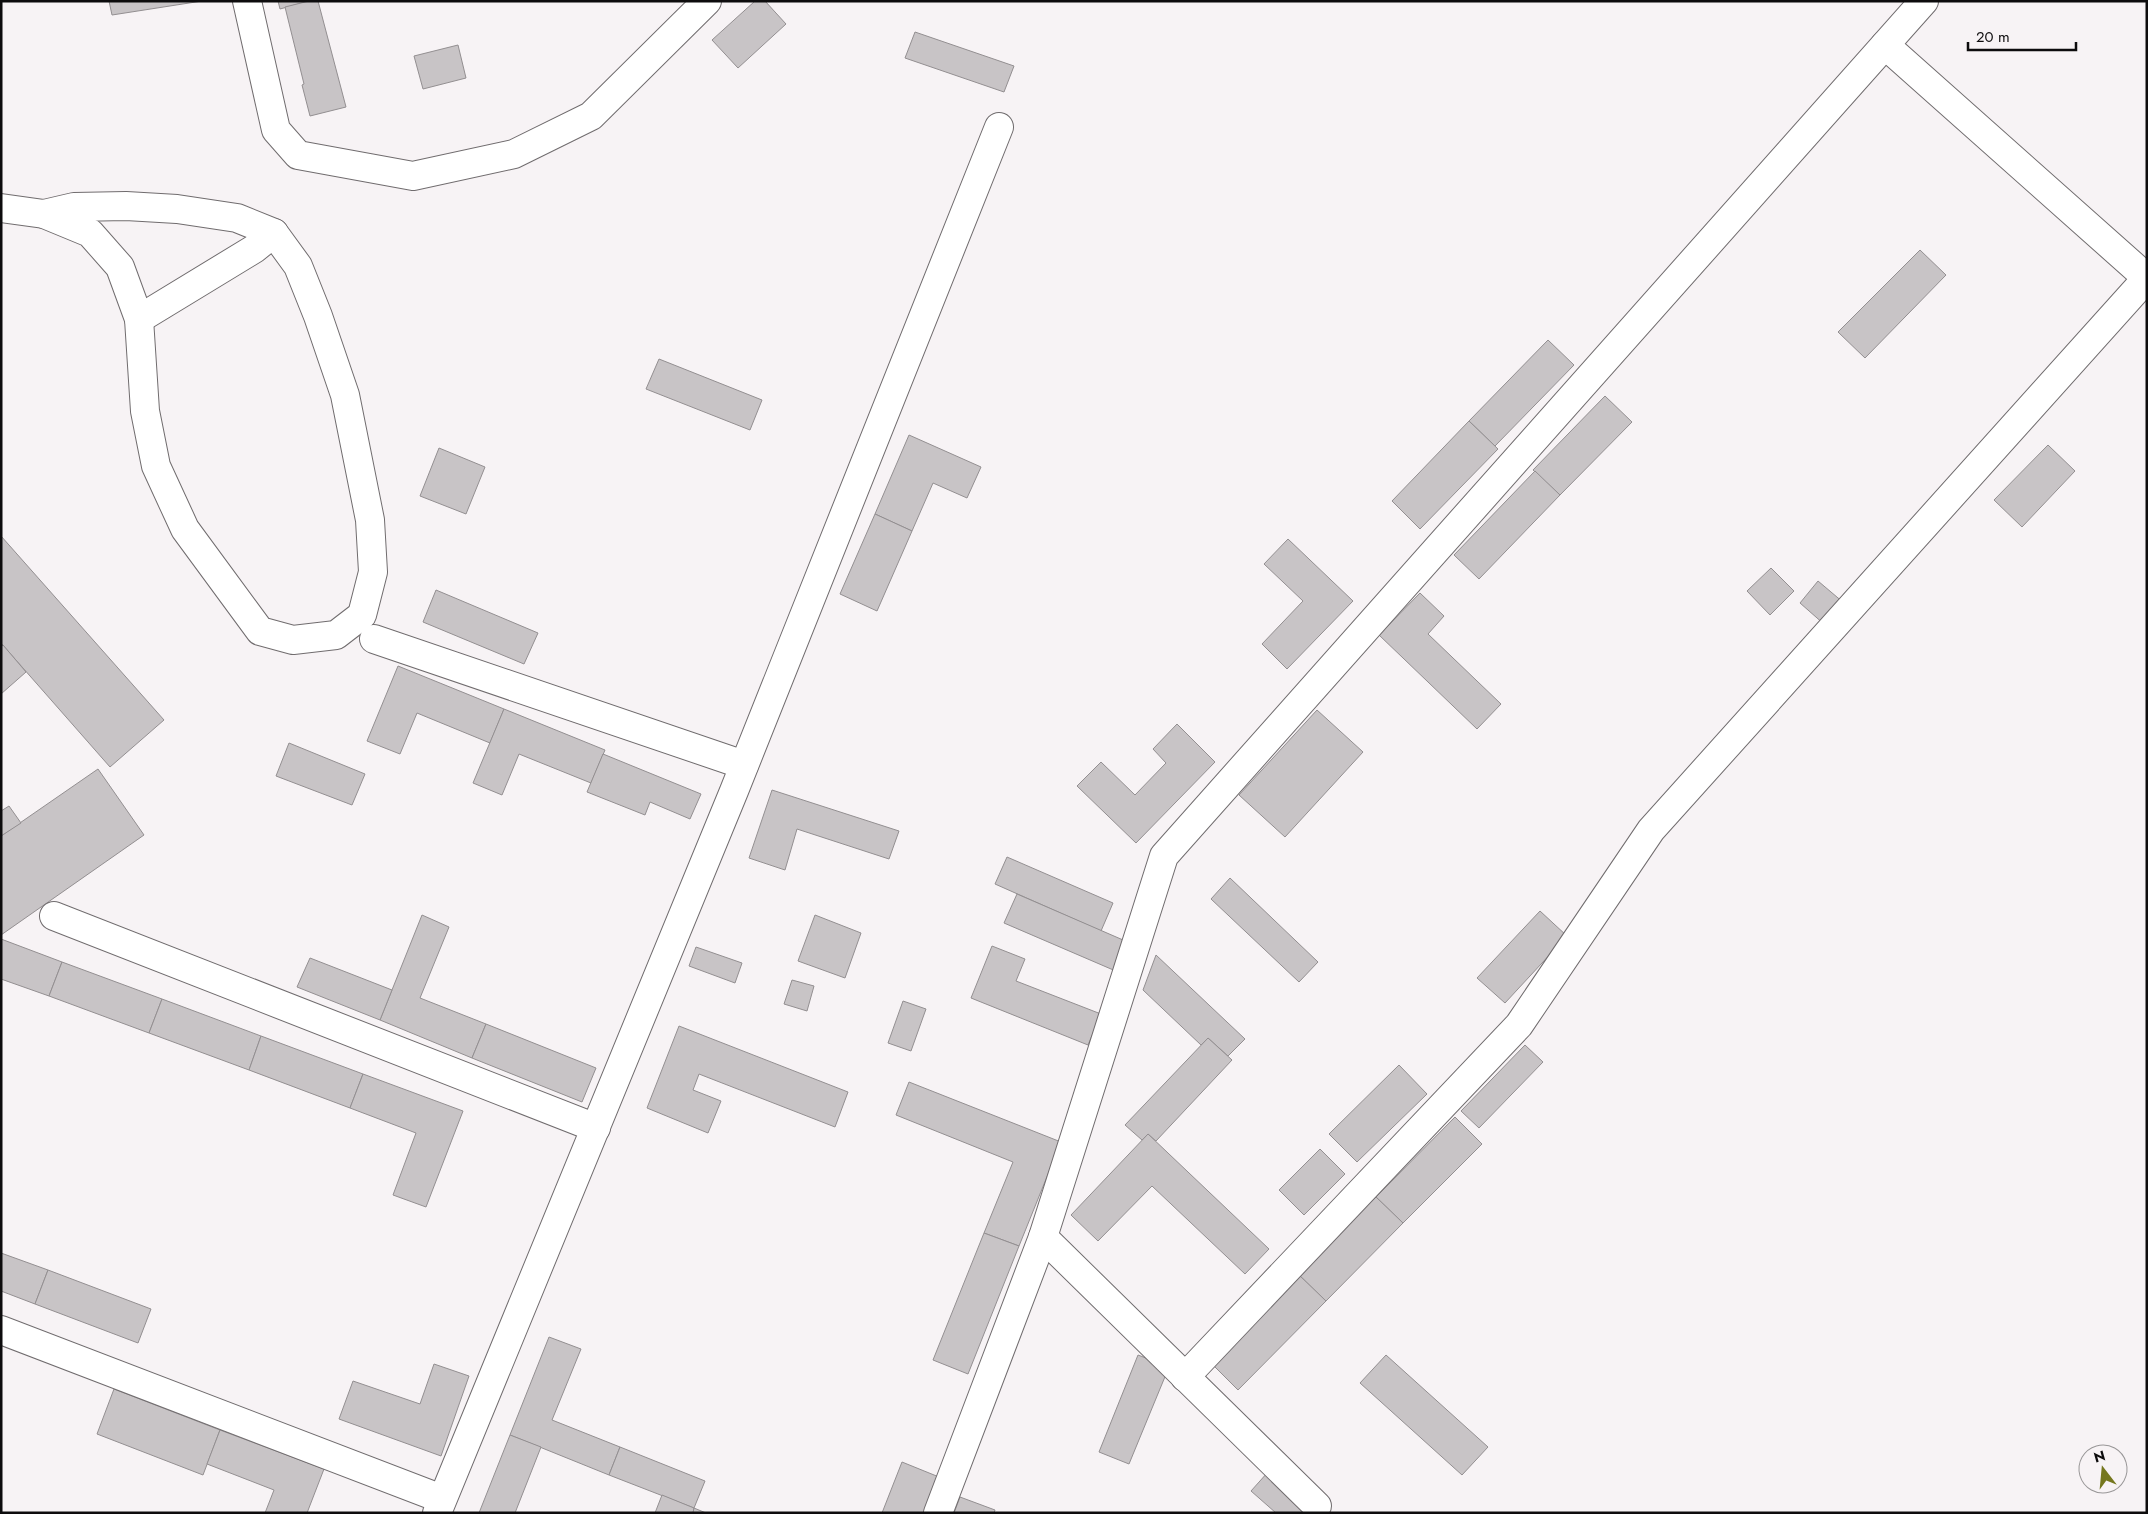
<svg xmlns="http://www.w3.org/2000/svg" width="2148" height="1514" viewBox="0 0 2148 1514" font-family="Jost,sans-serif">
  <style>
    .building { fill: #c8c4c6; stroke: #938f91 }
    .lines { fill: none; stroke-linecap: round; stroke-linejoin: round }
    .minor-casing { stroke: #706c6e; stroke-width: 30 }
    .minor { stroke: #fff; stroke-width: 28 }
  </style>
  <rect width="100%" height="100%" fill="#f7f3f5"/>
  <g class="building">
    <polygon points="109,1 202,1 112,15"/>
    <polygon points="278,1 309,1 280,9"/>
    <polygon points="309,1 318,1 346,107 310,116 302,85 304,84 285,7"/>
    <polygon points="755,1 765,1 786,24 738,68 712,40"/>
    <polygon points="915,32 1014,66 1004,92 905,58"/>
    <polygon points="458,45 466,78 423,89 414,56"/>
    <polygon points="1920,250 1946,275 1865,358 1838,332"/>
    <polygon points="1548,340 1574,365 1495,446 1469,421"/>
    <polygon points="659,359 762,400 750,430 646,389"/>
    <polygon points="1605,396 1632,422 1560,495 1533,470"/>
    <polygon points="1469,421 1498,449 1420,529 1392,501"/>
    <polygon points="909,435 981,467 967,498 933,483 912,531 875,514"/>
    <polygon points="2048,445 2075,471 2022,527 1994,500"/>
    <polygon points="439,448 485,467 466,514 420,496"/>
    <polygon points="1535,471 1560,495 1479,579 1454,555"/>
    <polygon points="875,514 912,531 877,611 840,594"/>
    <polygon points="1,536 164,720 110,767 1,643"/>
    <polygon points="1288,539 1353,601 1287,669 1262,644 1303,601 1264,564"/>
    <polygon points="1771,568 1794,591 1770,615 1747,591"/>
    <polygon points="1818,581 1844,603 1825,625 1800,603"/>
    <polygon points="436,590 538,633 524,664 423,622"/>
    <polygon points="1420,593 1444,616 1428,634 1501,704 1477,729 1379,635"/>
    <polygon points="3,645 26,672 1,694 1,647"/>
    <polygon points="398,666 504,709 490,743 417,713 400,754 367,741"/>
    <polygon points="504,709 605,750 591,783 519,754 502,795 473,783"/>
    <polygon points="1317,710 1363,752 1285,837 1239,795"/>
    <polygon points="1177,724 1215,762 1136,843 1077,786 1101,762 1135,795 1166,763 1153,749"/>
    <polygon points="289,743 365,774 352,805 276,776"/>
    <polygon points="603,754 701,794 690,819 650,802 645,815 587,792"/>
    <polygon points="98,769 144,835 1,935 1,836"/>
    <polygon points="772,790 899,831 889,859 797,829 785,870 749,858"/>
    <polygon points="9,806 21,823 1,836 1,811"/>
    <polygon points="1007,857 1113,903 1101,931 995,884"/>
    <polygon points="1230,878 1318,962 1299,982 1211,899"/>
    <polygon points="1017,894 1130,943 1118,972 1004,923"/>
    <polygon points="1540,911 1567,936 1505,1003 1477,978"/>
    <polygon points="422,915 449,927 420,998 486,1024 472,1058 380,1020"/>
    <polygon points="815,915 861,933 845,978 798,961"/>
    <polygon points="1,939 62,962 49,996 1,979"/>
    <polygon points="992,946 1025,959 1016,981 1101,1014 1088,1045 971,998"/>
    <polygon points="696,947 742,963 735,983 689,966"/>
    <polygon points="1156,955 1245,1039 1228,1056 1208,1038 1201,1045 1143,990"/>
    <polygon points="310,958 392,990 380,1020 297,987"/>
    <polygon points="62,962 162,999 149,1033 49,996"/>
    <polygon points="792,980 814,986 807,1011 784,1004"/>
    <polygon points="162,999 261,1036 249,1070 149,1033"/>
    <polygon points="903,1001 926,1009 911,1051 888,1043"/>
    <polygon points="486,1024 596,1068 582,1102 472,1058"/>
    <polygon points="679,1026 848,1092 835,1127 699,1074 693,1090 721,1101 708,1133 647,1108"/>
    <polygon points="261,1036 363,1074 350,1108 249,1070"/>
    <polygon points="1208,1038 1232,1060 1156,1141 1148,1134 1142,1140 1125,1125"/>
    <polygon points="1525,1045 1543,1062 1479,1128 1461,1111"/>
    <polygon points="1399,1065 1427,1094 1357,1162 1329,1134"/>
    <polygon points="363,1074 463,1111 426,1207 393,1195 416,1133 350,1108"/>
    <polygon points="909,1082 1061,1142 1019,1246 984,1233 1013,1162 896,1115"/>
    <polygon points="1455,1117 1482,1144 1403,1223 1376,1197"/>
    <polygon points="1148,1134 1269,1249 1245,1274 1152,1186 1098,1241 1071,1215"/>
    <polygon points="1320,1149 1345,1174 1304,1215 1279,1190"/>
    <polygon points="1376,1197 1403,1223 1326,1301 1298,1274"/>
    <polygon points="984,1233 1019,1246 968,1374 933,1360"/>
    <polygon points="1,1253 48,1270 35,1304 1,1291"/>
    <polygon points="48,1270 151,1309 138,1343 35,1304"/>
    <polygon points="1298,1274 1326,1301 1238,1390 1211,1363"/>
    <polygon points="549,1337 581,1349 552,1420 620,1447 609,1475 510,1435"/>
    <polygon points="1138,1355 1169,1367 1129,1464 1099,1452"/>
    <polygon points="1386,1355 1488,1447 1462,1475 1360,1383"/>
    <polygon points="434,1364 469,1376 441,1456 339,1419 353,1381 420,1404"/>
    <polygon points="114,1389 220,1430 203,1475 97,1434"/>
    <polygon points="220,1430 324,1469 307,1513 265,1513 274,1490 207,1464"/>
    <polygon points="510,1435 541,1447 515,1513 479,1513"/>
    <polygon points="620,1447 705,1481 694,1508 609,1475"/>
    <polygon points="902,1462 939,1477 925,1513 882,1513"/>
    <polygon points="1268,1472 1313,1513 1276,1513 1251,1491"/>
    <polygon points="662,1495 694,1508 693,1513 655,1513"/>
    <polygon points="960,1497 995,1510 994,1513 954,1513"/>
    <polygon points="694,1508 706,1513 693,1513"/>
  </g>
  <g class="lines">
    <defs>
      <g id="minor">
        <polyline points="247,1 276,130 298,155 413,176 514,154 591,116 707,1"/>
        <polyline points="1885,45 2147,278"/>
        <polyline points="1,208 44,214 90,233 120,267 139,319 145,411 156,466 185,529 260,631 293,640 336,635 362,615 373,572 370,520 345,395 318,316 298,266 274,233"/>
        <polyline points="44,214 74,207 126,206 177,209 237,218 274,233 254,249 139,319"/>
        <polyline points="374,639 744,765"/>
        <polyline points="54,916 596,1128"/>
        <polyline points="1043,1237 1317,1506"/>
        <polyline points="1,1330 442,1499"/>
        <polyline points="1185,1377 1519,1025 1651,830 2147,278"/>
        <polyline points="437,1513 734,791 999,127"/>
        <polyline points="938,1513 1043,1237 1164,856 1924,1"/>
      </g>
    </defs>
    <use href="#minor" class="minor-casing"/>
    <use href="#minor" class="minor"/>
  </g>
  <rect width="2148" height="1514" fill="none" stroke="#0d0c0d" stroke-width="5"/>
  <g transform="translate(2103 1469) rotate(344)"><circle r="24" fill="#f7f3f5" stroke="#999798"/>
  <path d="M0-4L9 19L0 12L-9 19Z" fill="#75771e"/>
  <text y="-8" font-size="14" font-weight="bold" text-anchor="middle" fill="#0d0c0d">N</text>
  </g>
  <path d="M1968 42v8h108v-8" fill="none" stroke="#0d0c0d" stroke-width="2.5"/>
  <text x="1976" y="42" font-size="15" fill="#0d0c0d" stroke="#f7f3f5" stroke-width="4" paint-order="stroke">20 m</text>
</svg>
